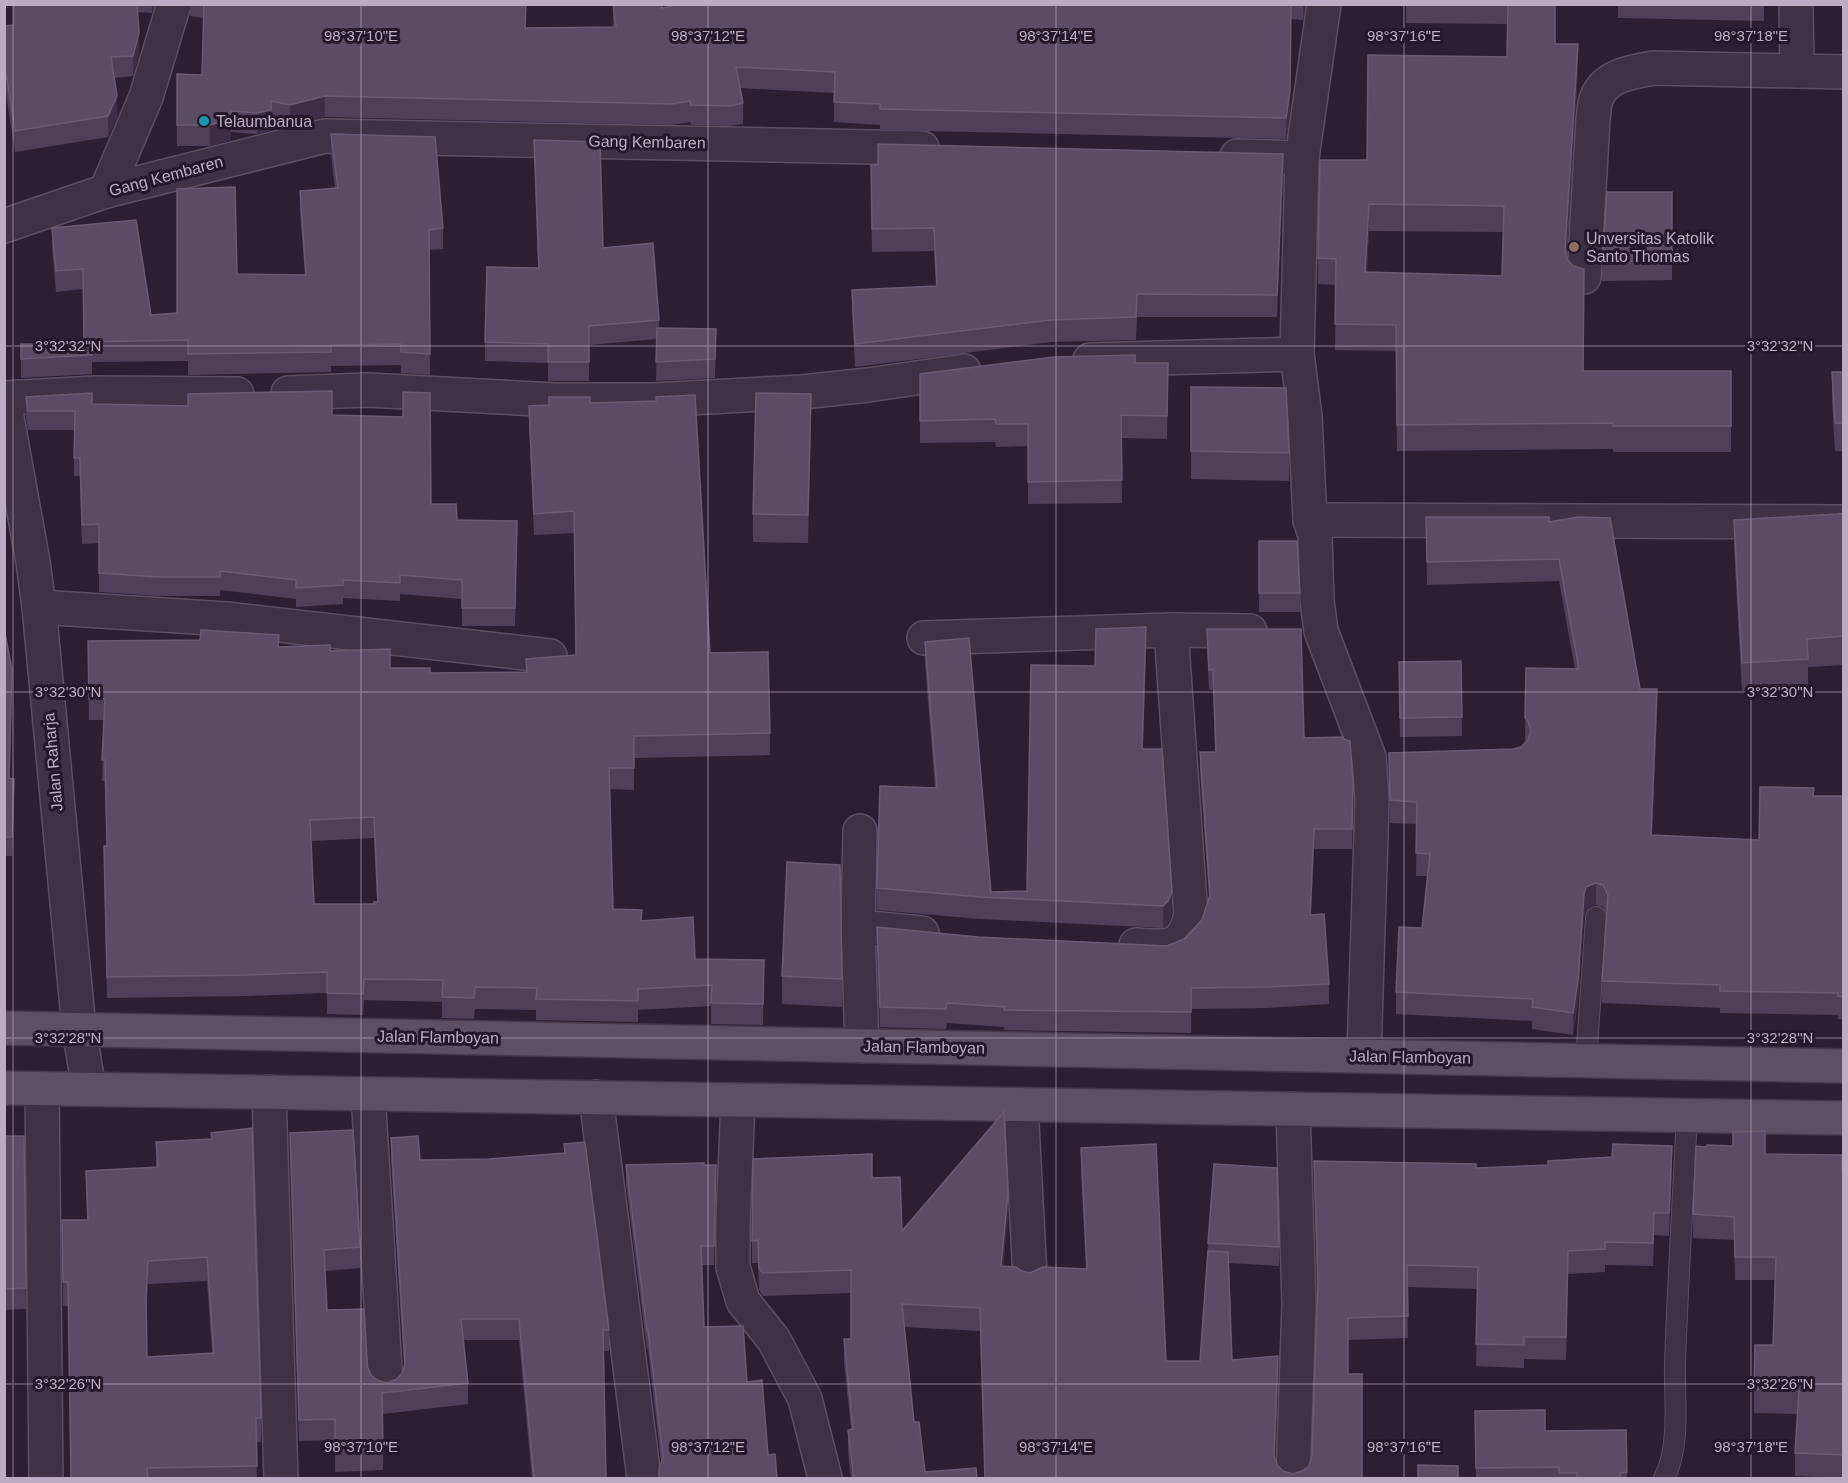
<svg xmlns="http://www.w3.org/2000/svg" width="1848" height="1483" viewBox="0 0 1848 1483" font-family="Arial,sans-serif">
  <style>
    .lines { fill: none; stroke-linecap: round; stroke-linejoin: round }
    .service-casing { stroke: #5b5063; stroke-width: 22 }
    .minor-casing { stroke: #5b5063; stroke-width: 36 }
    .primary-casing { stroke: #44394b; stroke-width: 36 }
    .service { stroke: #3d3345; stroke-width: 20 }
    .minor { stroke: #3d3345; stroke-width: 33 }
    .primary { stroke: #5c5065; stroke-width: 33 }
    .wall { fill: #4f405a; fill-rule: evenodd }
    .shaded-wall { fill: #3c2e46 }
    .building { fill: #5b4c65; stroke: #6a5b74; stroke-width: 1.5; fill-rule: evenodd }
    .ticks { fill: none; stroke: #baacc2; stroke-width: 1.5; stroke-opacity: 0.45 }
    .culture-dot { fill: #0f9aa8; stroke: #221829; stroke-width: 2 }
    .education-dot { fill: #8d6e63; stroke: #221829; stroke-width: 2 }
    .labels { text-anchor: middle; dominant-baseline: central; stroke-width: 6; stroke-linejoin: round; paint-order: stroke }
    .poi-label { font-size: 16px; fill: #baacc2; stroke: #221829; text-anchor: start }
    .street-label { font-size: 16px; fill: #baacc2; stroke: #221829 }
    .ticks-label { font-size: 15px; text-anchor: middle; fill: #baacc2; stroke: #221829; stroke-width: 6; stroke-linejoin: round; paint-order: stroke }
  </style>
  <rect width="100%" height="100%" fill="#2b1f34"/>
  <g class="lines">
    <defs>
      <g id="service">
        <polyline points="1586,1061 1596,917"/>
        <path d="M1664,1478c17,-31 10,-81 11,-116 3,-82 8,-165 12,-247"/>
      </g>
      <g id="minor">
        <polyline points="1324,4 1302,158 1297,354 1305,416 1310,520 1315,535 1317,601 1321,631 1369,757 1372,801 1364,1056"/>
        <polyline points="1796,4 1797,71"/>
        <polyline points="1237,156 1302,158"/>
        <polyline points="106,191 146,97 174,4"/>
        <polyline points="4,226 106,191 325,136 922,148"/>
        <path d="M1584,277l9,-158c1,-6 1,-14 3,-19 8,-25 36,-28 57,-32l191,4"/>
        <polyline points="1090,360 1297,354"/>
        <polyline points="288,393 368,390 555,400 653,400 802,392 868,385 964,371"/>
        <polyline points="4,398 96,393 237,394"/>
        <polyline points="4,401 33,562 39,607 79,1029 89,1089"/>
        <polyline points="1310,520 1844,522"/>
        <polyline points="39,607 226,619 550,656"/>
        <polyline points="924,638 1171,630 1250,631"/>
        <polyline points="860,831 858,927 862,1046"/>
        <polyline points="858,927 922,933"/>
        <path d="M1136,945c30,2 45,6 55,-29l-20,-286"/>
        <polyline points="42,1089 46,1478"/>
        <polyline points="269,1092 281,1478"/>
        <polyline points="368,1094 386,1385"/>
        <polyline points="596,1097 644,1478"/>
        <polyline points="738,1100 733,1223 733,1267 743,1301 774,1340 805,1399 825,1478"/>
        <polyline points="1021,1105 1030,1277"/>
        <polyline points="1293,1109 1299,1304 1293,1478"/>
      </g>
      <g id="primary">
        <polyline points="4,1028 1844,1066"/>
        <polyline points="4,1088 1844,1118"/>
      </g>
    </defs>
    <use href="#service" class="service-casing"/>
    <use href="#minor" class="minor-casing"/>
    <use href="#primary" class="primary-casing"/>
    <use href="#service" class="service"/>
    <use href="#minor" class="minor"/>
    <use href="#primary" class="primary"/>
  </g>
  <g class="wall">
    <polygon points="14,4 155,4 152,13 138,12 139,54 133,76 114,78 117,117 108,137 15,152 6,94 4,94 4,26 14,25"/>
    <polygon points="190,4 526,4 525,28 613,27 613,4 662,8 681,4 1306,4 1303,20 1291,19 1290,112 1286,139 880,130 880,125 834,122 834,93 740,88 743,103 743,124 730,126 691,125 690,122 672,125 325,117 290,125 271,122 271,130 257,134 231,132 231,140 210,146 177,146 177,74 202,75 204,18 190,16"/>
    <path d="M1406,4h149v40l23,26 -11,186 16,115h148v81h-118v-3l-216,2 -1,-100 -61,-1 1,-65 -18,-1v-26l49,-98 140,-103v-33l-101,-1zM1369,231l134,1 -1,44 -135,-4z"/>
    <polygon points="1618,4 1764,4 1764,21 1618,18"/>
    <polygon points="331,134 443,228 443,249 429,250 430,375 401,373 401,365 331,366 331,372 188,375 188,361 92,362 92,374 21,378 21,344 83,344 83,289 56,292 52,248 52,228 151,315 177,313 237,274 305,275 300,212 300,191 335,188 331,155"/>
    <polygon points="534,140 603,248 659,320 659,328 716,329 715,378 656,381 657,339 589,345 589,381 548,381 548,363 485,361 485,342 538,268"/>
    <polygon points="1283,176 1277,317 1137,317 1136,340 1051,342 855,367 852,312 852,290 936,286 934,251 872,252 871,188"/>
    <polygon points="1672,192 1672,280 1602,281 1602,262"/>
    <polygon points="1135,363 1168,363 1167,439 1121,438 1122,503 1028,504 1028,446 996,447 995,442 920,443 920,374"/>
    <polygon points="1832,372 1844,372 1844,451 1835,451 1832,400"/>
    <polygon points="403,392 431,504 457,520 517,521 515,626 462,626 462,599 400,594 400,601 343,598 343,604 296,607 296,599 220,590 220,596 158,596 99,592 99,543 82,544 80,476 74,476 74,430 28,430 26,416 26,397 92,404 332,415 403,417"/>
    <path d="M590,403l120,250 60,80v22l-136,3v32l-24,-1 3,120 29,12 53,38 69,1 -1,65 -52,-1v-18l-73,4v12l-102,-2v-10l-61,-1 -1,10 -32,-1v-16l-78,-2 -1,15 -36,-1v-21l-78,3 -142,2 -3,-131 3,-21 -2,-65h-3l2,-61h-15l-1,-79 112,-1 130,11 60,17 40,5 96,-1v-13l50,-4 -2,-122 -40,2 -5,-108v-21zM374,838l3,64 -3,2h-60l-3,-63z"/>
    <polygon points="811,422 808,543 753,542 753,514"/>
    <polygon points="1191,451 1289,453 1289,481 1191,479"/>
    <polygon points="1844,513 1844,665 1808,667 1808,687 1742,691 1734,548 1734,520 1838,514"/>
    <polygon points="1426,517 1549,522 1640,689 1657,712 1652,835 1759,840 1814,796 1844,796 1844,1019 1838,1019 1838,1015 1720,1013 1720,1008 1602,1003 1602,981 1607,915 1603,907 1596,905 1586,910 1584,916 1578,1002 1573,1035 1532,1029 1532,1021 1396,1014 1396,992 1422,928 1428,876 1416,876 1417,824 1390,823 1389,753 1513,749 1521,747 1526,742 1525,740 1526,668 1575,669 1559,581 1427,585"/>
    <polygon points="1259,541 1300,593 1300,612 1259,612"/>
    <polygon points="4,628 12,689 9,778 14,798 12,856 4,856"/>
    <polygon points="1207,629 1304,738 1353,801 1352,849 1314,849 1311,915 1329,984 1329,1004 1267,1008 1191,1009 1191,1033 1004,1030 1004,1027 947,1023 946,1029 880,1027 877,927 978,937 1167,946 1184,939 1202,920 1209,898 1200,772 1200,752 1215,752 1213,690 1209,690 1207,649"/>
    <polygon points="925,642 991,892 1027,891 1095,666 1146,650 1143,749 1172,914 1168,923 1163,928 980,919 877,910 877,888 935,788 925,664"/>
    <polygon points="1461,661 1462,736 1400,737 1399,681"/>
    <polygon points="782,976 842,979 842,1007 782,1004"/>
    <path d="M211,1133l50,285v24h-5l1,37h-186l-3,-173h-5l-1,-86h25l-1,-49 70,-4v-25l55,-3zM207,1281l5,72 -65,4 -1,-41 2,-32z"/>
    <polygon points="290,1133 360,1247 360,1268 325,1271 327,1310 367,1366 371,1375 377,1380 387,1383 397,1379 403,1372 404,1368 391,1159 391,1138 420,1160 489,1159 564,1153 564,1144 609,1330 609,1351 604,1351 606,1479 532,1479 519,1340 463,1340 468,1383 468,1404 383,1414 383,1470 335,1472 335,1440 299,1441"/>
    <polygon points="4,1136 24,1136 26,1309 4,1310"/>
    <polygon points="1706,1147 1765,1154 1844,1171 1844,1478 1795,1476 1795,1453 1797,1414 1754,1413 1754,1389 1773,1345 1775,1280 1735,1280 1734,1240 1693,1238 1693,1214"/>
    <polygon points="1081,1148 1166,1361 1200,1361 1208,1243 1279,1247 1279,1266 1229,1263 1232,1360 1278,1379 1275,1458 1277,1465 1283,1471 1293,1474 1302,1471 1309,1466 1312,1456 1317,1292 1314,1161 1476,1168 1672,1169 1669,1236 1654,1235 1653,1266 1605,1265 1605,1272 1568,1274 1566,1360 1524,1359 1524,1368 1476,1366 1478,1289 1407,1287 1408,1338 1348,1340 1348,1374 1362,1479 985,1479 980,1331 904,1327 914,1422 925,1472 977,1479 851,1479 848,1452 848,1430 851,1429 844,1362 844,1339 851,1339 851,1293 763,1296 759,1290 758,1263 752,1263 752,1241 872,1178 902,1231 1008,1216 1003,1266 1030,1273 1086,1269 1081,1171"/>
    <polygon points="626,1165 716,1165 714,1265 702,1265 704,1327 747,1382 768,1455 777,1479 659,1479 659,1470 661,1462 648,1349 647,1349 626,1184"/>
    <polygon points="1475,1411 1545,1431 1626,1430 1627,1479 1476,1479"/>
  </g>
  <g class="shaded-wall">
    <polygon points="152,4 155,4 152,13"/>
    <polygon points="1291,4 1290,112 1286,139 1286,118"/>
    <polygon points="1303,4 1306,4 1303,20"/>
    <polygon points="139,33 139,54 133,76 133,56"/>
    <polygon points="1578,44 1578,70 1565,276 1565,250"/>
    <polygon points="117,96 117,117 108,137 108,116"/>
    <polygon points="325,96 325,117 290,125 290,105"/>
    <polygon points="271,101 271,130 257,134 257,113"/>
    <polygon points="231,119 231,140 210,146 210,125"/>
    <polygon points="1283,154 1283,176 1277,317 1277,295"/>
    <polygon points="1369,204 1369,231 1365,298 1365,272"/>
    <polygon points="811,394 811,422 808,543 808,515"/>
    <polygon points="1146,627 1146,650 1142,771 1142,749"/>
    <polygon points="12,670 12,689 9,798 9,778"/>
    <polygon points="1657,689 1657,712 1651,858 1651,835"/>
    <polygon points="14,779 14,798 12,856 12,837"/>
    <polygon points="1353,781 1353,801 1352,849 1352,829"/>
    <polygon points="1314,829 1314,849 1310,935 1310,915"/>
    <polygon points="1596,883 1596,905 1586,910 1584,916 1578,1002 1573,1035 1573,1013 1584,894 1586,887"/>
    <polygon points="1172,892 1172,914 1168,923 1163,928 1163,906"/>
    <polygon points="1672,1146 1672,1169 1669,1236 1669,1213"/>
    <polygon points="1008,1193 1008,1216 1001,1289 1001,1266"/>
    <polygon points="148,1261 148,1284 146,1321 146,1297"/>
    <polygon points="1278,1356 1278,1379 1274,1478 1274,1455"/>
  </g>
  <g class="building">
    <polygon points="14,4 137,4 139,33 133,56 111,57 117,96 108,116 15,131 6,73 4,73 4,26 14,25"/>
    <polygon points="204,4 526,4 525,28 616,27 613,4 662,4 662,8 681,4 1291,4 1290,91 1286,118 880,109 880,104 834,102 835,72 736,67 743,103 730,106 691,105 690,101 672,104 325,96 290,105 271,101 271,110 257,113 231,111 231,119 210,125 177,125 177,74 202,75"/>
    <path d="M1508,4h47v40h23l-13,206 2,9 6,7 11,3 -1,102h148v55h-118v-3l-216,2 -1,-100 -61,-1 1,-65 -18,-1 2,-98h47l1,-105 139,2zM1369,204l135,2 -2,70 -137,-4z"/>
    <polygon points="331,134 435,137 443,228 429,230 430,354 401,352 401,344 331,345 331,352 188,354 188,340 84,342 83,269 56,271 52,228 136,220 151,315 177,313 177,189 235,187 237,274 306,275 300,191 338,188"/>
    <polygon points="534,140 600,142 603,248 653,243 659,320 589,326 589,362 548,362 548,344 485,342 487,267 539,268"/>
    <polygon points="878,144 1283,154 1277,295 1137,294 1136,317 1051,320 855,344 852,290 937,286 934,228 872,229 871,165 878,165"/>
    <polygon points="1607,192 1672,192 1672,261 1602,262"/>
    <polygon points="657,328 716,329 715,359 656,362"/>
    <polygon points="21,344 92,344 92,355 21,359"/>
    <polygon points="1135,355 1135,363 1168,363 1167,416 1121,415 1122,480 1028,482 1028,424 996,424 995,419 920,421 920,374 1054,357"/>
    <polygon points="1832,372 1844,372 1844,423 1835,423"/>
    <polygon points="1191,387 1286,388 1289,453 1191,451"/>
    <polygon points="332,391 332,415 403,417 403,392 430,393 431,504 456,504 457,520 517,521 515,608 462,608 462,580 400,575 400,583 343,580 343,585 296,588 296,580 220,571 220,577 158,577 99,573 99,524 82,525 80,458 74,458 75,411 28,411 26,397 92,393 92,404 188,406 188,394"/>
    <polygon points="756,393 811,394 808,515 753,514"/>
    <path d="M695,395l15,258 58,-1 2,81 -136,3v32h-25l4,141 29,1 -1,11 52,-4 2,42 69,1 -1,44 -52,-1 1,-18 -74,4v12l-102,-2 1,-11 -62,-1 -1,11 -32,-1 1,-17 -79,-1 -1,15 -36,-1v-21l-78,3 -142,2 -3,-131h3l-2,-86h-3l3,-62 -16,1 -1,-58 112,-1 1,-10 78,5 -1,12 52,-2v6l60,-2v19h40v5l97,-1 -1,-13 50,-4 -2,-144 -40,3 -5,-108 20,-1v-8h41v6l66,-2v-4zM374,817l4,85h-4v2h-60l-4,-84z"/>
    <polygon points="1844,513 1844,636 1807,639 1808,659 1742,663 1734,520 1838,514"/>
    <polygon points="1426,517 1549,517 1549,522 1578,517 1610,518 1640,689 1657,689 1651,835 1759,840 1760,787 1814,788 1813,796 1844,796 1844,997 1838,996 1838,993 1720,991 1720,985 1602,981 1608,895 1603,885 1596,883 1586,887 1584,894 1578,980 1573,1013 1532,1007 1533,999 1396,992 1399,927 1422,928 1430,854 1416,853 1417,802 1390,800 1389,753 1513,749 1521,747 1528,740 1531,731 1528,721 1525,718 1526,668 1579,669 1559,559 1427,562"/>
    <polygon points="1259,541 1297,541 1300,593 1259,593"/>
    <polygon points="1146,627 1142,749 1162,749 1172,892 1168,901 1163,906 980,897 877,888 880,786 937,788 925,642 969,638 991,892 1027,891 1031,665 1095,666 1096,629"/>
    <polygon points="4,628 12,670 9,778 14,779 12,837 4,837"/>
    <polygon points="1207,629 1301,629 1304,738 1343,737 1343,739 1350,741 1353,781 1352,829 1314,829 1310,915 1324,914 1329,984 1267,987 1191,988 1191,1012 1004,1010 1005,1007 947,1003 946,1009 880,1007 877,927 978,937 1167,946 1184,939 1202,920 1210,895 1200,752 1216,752 1213,669 1209,670"/>
    <polygon points="1461,661 1462,717 1400,718 1399,662"/>
    <polygon points="787,862 840,865 842,979 782,976"/>
    <polygon points="1004,1112 1008,1193 1001,1266 1016,1267 1022,1271 1030,1273 1043,1267 1087,1269 1081,1148 1156,1144 1166,1361 1200,1361 1208,1251 1228,1252 1232,1360 1278,1356 1274,1455 1277,1465 1283,1471 1293,1474 1302,1471 1309,1466 1312,1456 1318,1282 1314,1161 1476,1164 1476,1168 1548,1165 1548,1161 1612,1157 1613,1144 1672,1146 1669,1213 1654,1213 1653,1243 1605,1242 1605,1249 1568,1251 1566,1337 1524,1337 1524,1345 1476,1344 1478,1267 1407,1265 1408,1316 1348,1318 1348,1374 1362,1374 1362,1479 985,1479 980,1308 902,1304 914,1422 919,1422 925,1472 976,1468 977,1479 854,1479 848,1430 853,1429 844,1339 851,1339 851,1270 763,1273 759,1268 758,1240 752,1241 753,1159 872,1154 872,1178 900,1177 902,1231"/>
    <path d="M252,1128l9,290h-5l1,48 -110,2 1,11h-77l-3,-197h-5l-1,-62h26l-2,-49 72,-4 -2,-25 56,-3 -1,-6zM207,1257l7,96 -67,4 -1,-60 2,-36z"/>
    <polygon points="353,1130 360,1247 324,1250 327,1310 364,1309 367,1366 371,1375 377,1380 387,1383 397,1379 403,1372 405,1363 391,1138 418,1136 420,1160 489,1159 565,1153 564,1144 585,1142 609,1330 603,1330 606,1479 534,1479 519,1319 461,1319 468,1383 382,1393 383,1449 335,1451 335,1419 299,1420 290,1133"/>
    <polygon points="1765,1131 1765,1154 1842,1155 1842,1171 1844,1171 1844,1455 1795,1453 1799,1391 1754,1389 1755,1345 1773,1345 1776,1257 1735,1257 1734,1217 1693,1214 1696,1146 1706,1147 1707,1145 1733,1146 1733,1132"/>
    <polygon points="4,1136 24,1136 26,1288 4,1289"/>
    <polygon points="704,1163 704,1165 716,1165 714,1246 701,1246 704,1327 743,1326 747,1382 762,1380 768,1455 775,1454 777,1479 659,1479 659,1470 663,1457 648,1330 647,1330 626,1165"/>
    <polygon points="1214,1164 1277,1168 1279,1247 1208,1243"/>
    <polygon points="1545,1410 1545,1431 1626,1430 1627,1472 1620,1473 1620,1479 1577,1479 1577,1473 1559,1473 1559,1467 1476,1468 1475,1411"/>
    <polygon points="1418,1465 1458,1466 1458,1479 1418,1479"/>
  </g>
  <path class="ticks" d="M13,4v1474M361,4v1474M708,4v1474M1056,4v1474M1404,4v1474M1751,4v1474M4,346h1840M4,692h1840M4,1038h1840M4,1384h1840"/>
  <circle class="culture-dot" cx="204" cy="121" r="6"/>
  <circle class="education-dot" cx="1574" cy="247" r="6"/>
  <g class="labels">
    <g class="poi-label">
      <text x="216" y="121">Telaumbanua</text>
      <text x="1586" y="238">Unversitas Katolik<tspan x="1586" dy="18">Santo Thomas</tspan></text>
    </g>
    <g class="street-label">
      <text transform="translate(647 142) rotate(1)">Gang Kembaren</text>
      <text transform="translate(166 176) rotate(-15)">Gang Kembaren</text>
      <text transform="translate(53 762) rotate(-95)">Jalan Raharja</text>
      <text transform="translate(438 1037) rotate(1)">Jalan Flamboyan</text>
      <text transform="translate(924 1047) rotate(1)">Jalan Flamboyan</text>
      <text transform="translate(1410 1057) rotate(1)">Jalan Flamboyan</text>
    </g>
  </g>
  <g class="ticks-label">
    <text x="361" y="41">98°37'10"E</text>
    <text x="708" y="41">98°37'12"E</text>
    <text x="1056" y="41">98°37'14"E</text>
    <text x="1404" y="41">98°37'16"E</text>
    <text x="1751" y="41">98°37'18"E</text>
    <text x="68" y="351">3°32'32"N</text>
    <text x="1780" y="351">3°32'32"N</text>
    <text x="68" y="697">3°32'30"N</text>
    <text x="1780" y="697">3°32'30"N</text>
    <text x="68" y="1043">3°32'28"N</text>
    <text x="1780" y="1043">3°32'28"N</text>
    <text x="68" y="1389">3°32'26"N</text>
    <text x="1780" y="1389">3°32'26"N</text>
    <text x="361" y="1452">98°37'10"E</text>
    <text x="708" y="1452">98°37'12"E</text>
    <text x="1056" y="1452">98°37'14"E</text>
    <text x="1404" y="1452">98°37'16"E</text>
    <text x="1751" y="1452">98°37'18"E</text>
  </g>
  <rect width="1848" height="1483" fill="none" stroke="#baacc2" stroke-width="12"/>
</svg>
